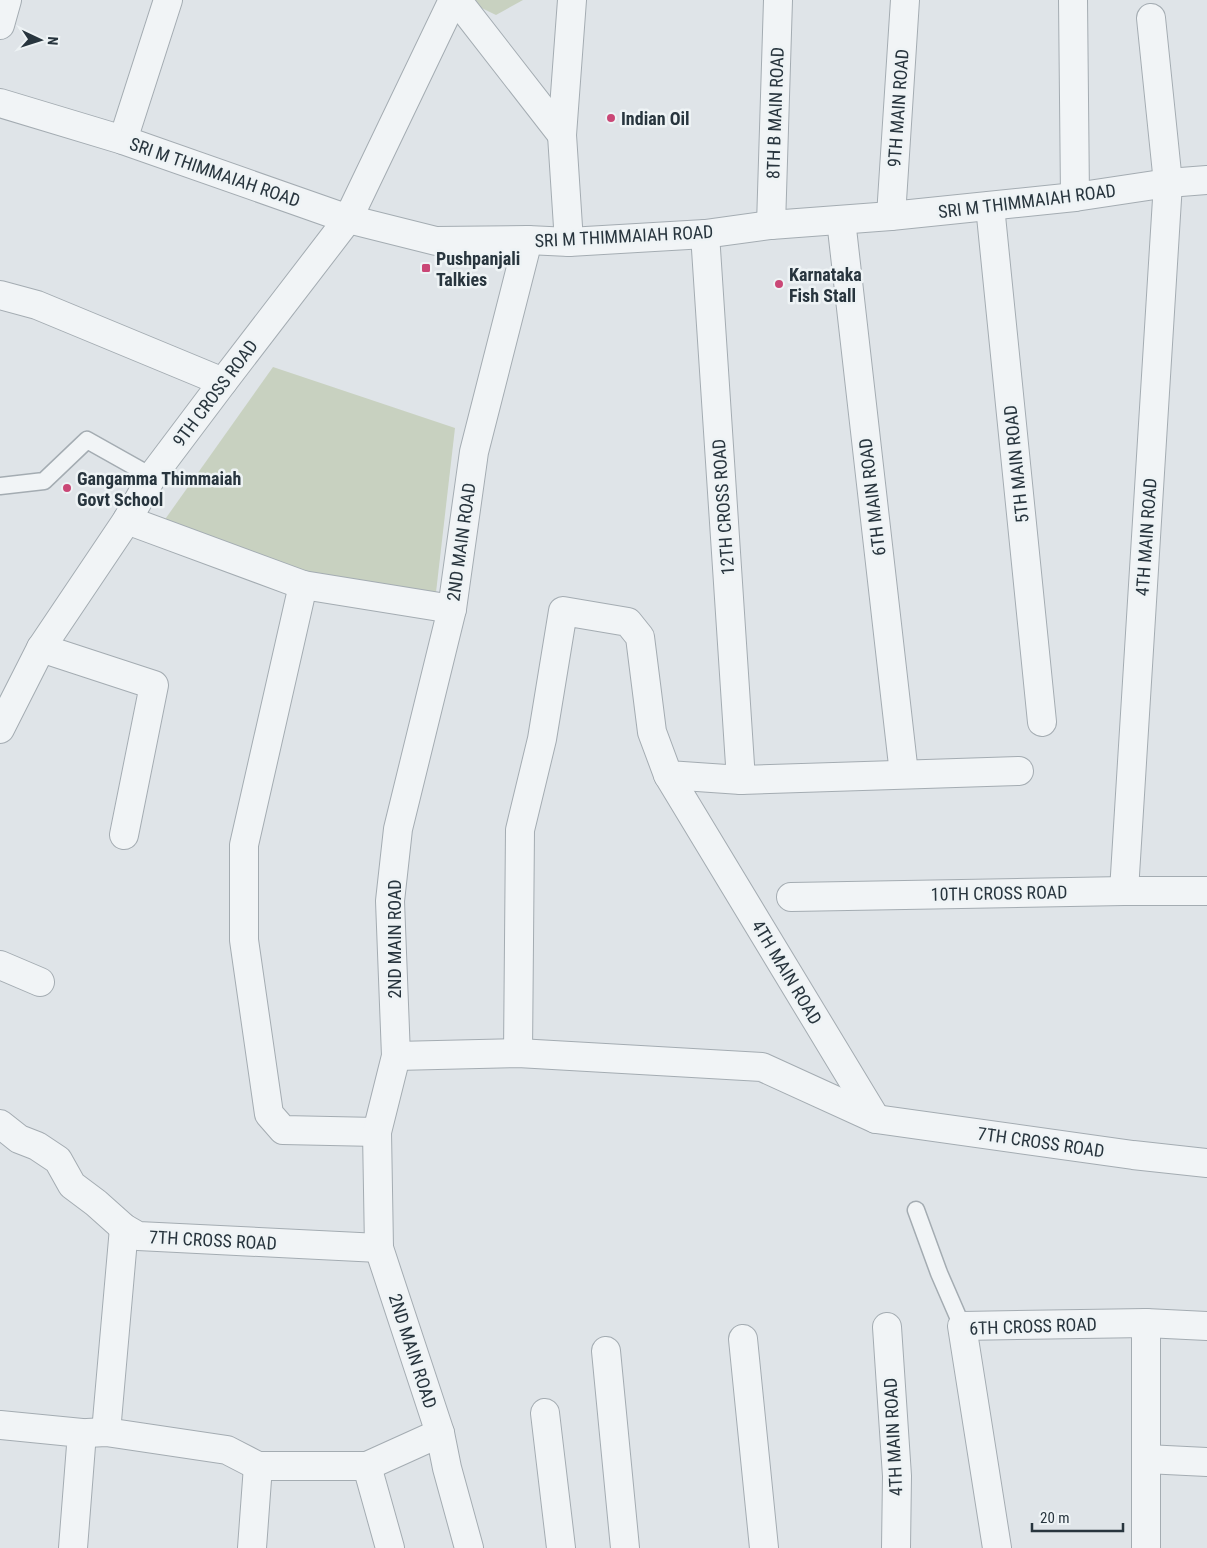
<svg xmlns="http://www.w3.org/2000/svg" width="1207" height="1548" viewBox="0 0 1207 1548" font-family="'Roboto Condensed',sans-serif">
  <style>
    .green { fill: #c8d1c0 }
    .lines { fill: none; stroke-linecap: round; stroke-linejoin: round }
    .service-casing { stroke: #a4acb2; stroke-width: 19 }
    .minor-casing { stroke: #a4acb2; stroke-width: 30 }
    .tertiary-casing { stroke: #a4acb2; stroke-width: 30 }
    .service { stroke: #f1f4f6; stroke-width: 16 }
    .minor { stroke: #f1f4f6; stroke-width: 28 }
    .tertiary { stroke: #f1f4f6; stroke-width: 28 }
    .poi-dot { fill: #ca4776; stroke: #eef3f5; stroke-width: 2 }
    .labels { text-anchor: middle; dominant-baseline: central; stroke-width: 5; stroke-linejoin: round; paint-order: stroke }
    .street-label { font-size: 18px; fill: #28353e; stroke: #eef3f5 }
    .poi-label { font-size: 18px; font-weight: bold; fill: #28353e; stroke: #eef3f5; text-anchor: start }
  </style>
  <rect width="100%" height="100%" fill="#dfe4e8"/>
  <g class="green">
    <polygon points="465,0 523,0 496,15"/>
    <polygon points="273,367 455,428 435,601 267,568 161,525"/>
  </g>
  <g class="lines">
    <defs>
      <g id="service">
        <polyline points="0,486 44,481 87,440 144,472 153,475"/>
        <polyline points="916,1210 939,1273 962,1326"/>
      </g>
      <g id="minor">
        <polyline points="457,0 562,135"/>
        <polyline points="1073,0 1075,197"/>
        <polyline points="0,25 7,0"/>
        <polyline points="123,140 168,0"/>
        <polyline points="990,206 1042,722"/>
        <polyline points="891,216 905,0"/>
        <polyline points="841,220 904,774"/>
        <polyline points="705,234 741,780"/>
        <polyline points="569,242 562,135 572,0"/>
        <polyline points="0,295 37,305 223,382"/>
        <polyline points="127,520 303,585 452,609"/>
        <polyline points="303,585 244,845 244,940 269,1114 283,1130 377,1132"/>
        <polyline points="41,648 154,685 124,835"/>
        <polyline points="0,729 41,648 127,520 153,475 223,382 348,219 453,0"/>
        <polyline points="668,775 876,1119"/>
        <polyline points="1124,891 1168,183 1151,18"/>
        <polyline points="791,897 1124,891 1207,891"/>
        <polyline points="0,965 40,982"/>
        <polyline points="518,1053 520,830 542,739 563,611 628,622 640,637 652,732 668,775 741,780 1019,771"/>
        <polyline points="396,1056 518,1053 762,1067 876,1119 1133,1155 1207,1163"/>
        <polyline points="0,1124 19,1139 37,1146 58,1160 72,1185 96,1203 124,1228 138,1236 379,1248"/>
        <polyline points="887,1327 897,1476 896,1548"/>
        <polyline points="743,1339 764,1548"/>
        <polyline points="606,1351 625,1548"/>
        <polyline points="545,1413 561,1548"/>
        <polyline points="0,1425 82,1433 73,1548"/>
        <polyline points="106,1432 124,1228"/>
        <polyline points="87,1433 106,1432 227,1450 258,1466"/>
        <polyline points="1146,1459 1207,1462"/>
        <polyline points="367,1466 390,1548"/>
        <polyline points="252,1548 258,1466 367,1466 440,1433"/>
        <polyline points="469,1548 447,1468 440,1433 379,1248 377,1132 396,1056 390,901 398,829 452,609 474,452 528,240"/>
        <polyline points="997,1548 962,1326 1146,1323 1207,1326"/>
        <polyline points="1146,1548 1146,1323"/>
      </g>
      <g id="tertiary">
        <polyline points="0,103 123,140 348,219 436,241 528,240 569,242 705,234 771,225 891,216 1075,197 1168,183 1207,180"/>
        <polyline points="771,225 778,0"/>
      </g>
    </defs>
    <use href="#service" class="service-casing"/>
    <use href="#minor" class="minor-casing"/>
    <use href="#tertiary" class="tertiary-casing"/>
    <use href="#service" class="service"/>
    <use href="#minor" class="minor"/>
    <use href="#tertiary" class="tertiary"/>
  </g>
  <g class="poi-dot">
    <circle cx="611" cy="118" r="5"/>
    <rect x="421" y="263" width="10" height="10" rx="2.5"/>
    <circle cx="779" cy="284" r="5"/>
    <circle cx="67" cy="488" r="5"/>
  </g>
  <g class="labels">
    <g class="street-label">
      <text transform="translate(898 108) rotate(-86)">9TH MAIN ROAD</text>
      <text transform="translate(775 113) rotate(-88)">8TH B MAIN ROAD</text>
      <text transform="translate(215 172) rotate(19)">SRI M THIMMAIAH ROAD</text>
      <text transform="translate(1027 201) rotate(-7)">SRI M THIMMAIAH ROAD</text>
      <text transform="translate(624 236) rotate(-3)">SRI M THIMMAIAH ROAD</text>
      <text transform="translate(215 393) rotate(-53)">9TH CROSS ROAD</text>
      <text transform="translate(1016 464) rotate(-96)">5TH MAIN ROAD</text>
      <text transform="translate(872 497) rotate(-97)">6TH MAIN ROAD</text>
      <text transform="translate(723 507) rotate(-94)">12TH CROSS ROAD</text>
      <text transform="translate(1146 537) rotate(-86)">4TH MAIN ROAD</text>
      <text transform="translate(461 542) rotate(-82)">2ND MAIN ROAD</text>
      <text transform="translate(999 893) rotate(-1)">10TH CROSS ROAD</text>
      <text transform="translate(394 939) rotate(-90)">2ND MAIN ROAD</text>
      <text transform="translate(787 972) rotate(59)">4TH MAIN ROAD</text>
      <text transform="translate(1041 1142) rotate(8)">7TH CROSS ROAD</text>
      <text transform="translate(213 1240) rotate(3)">7TH CROSS ROAD</text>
      <text transform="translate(1033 1326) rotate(-2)">6TH CROSS ROAD</text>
      <text transform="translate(413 1351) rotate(72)">2ND MAIN ROAD</text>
      <text transform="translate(893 1437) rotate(-93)">4TH MAIN ROAD</text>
    </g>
    <g class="poi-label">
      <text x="621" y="118">Indian Oil</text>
      <text x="436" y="258">Pushpanjali<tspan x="436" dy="21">Talkies</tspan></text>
      <text x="789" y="274">Karnataka<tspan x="789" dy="21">Fish Stall</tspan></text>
      <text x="77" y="478">Gangamma Thimmaiah<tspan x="77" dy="21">Govt School</tspan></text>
    </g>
  </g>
  <g transform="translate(40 40) rotate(94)" stroke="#eef3f5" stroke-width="4" paint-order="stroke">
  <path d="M0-4L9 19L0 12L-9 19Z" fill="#28353e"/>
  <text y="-8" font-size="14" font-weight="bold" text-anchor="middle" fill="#28353e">N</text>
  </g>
  <path d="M1032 1523v8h91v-8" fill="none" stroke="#28353e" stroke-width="2.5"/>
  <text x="1040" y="1523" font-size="15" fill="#28353e" stroke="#eef3f5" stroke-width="4" paint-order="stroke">20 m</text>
</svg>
